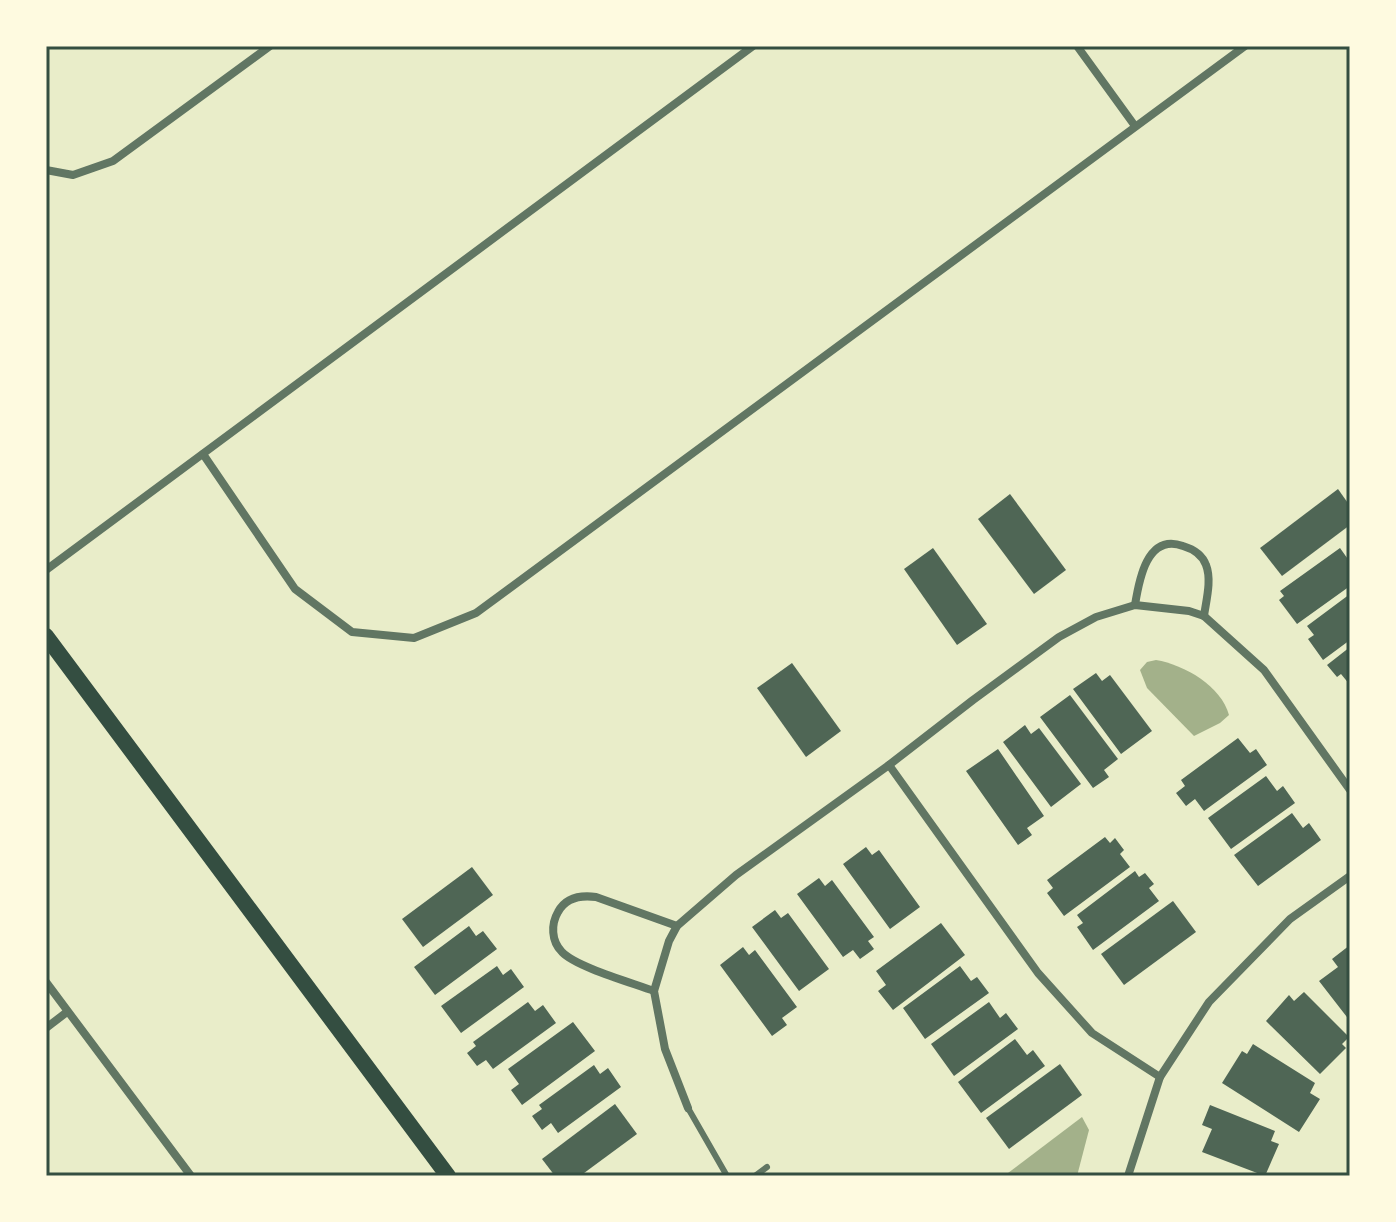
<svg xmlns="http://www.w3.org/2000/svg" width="1396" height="1222" viewBox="0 0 1396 1222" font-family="'Alegreya Sans',sans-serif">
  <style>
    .water { fill: #a3b18a }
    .building { fill: #4f6655 }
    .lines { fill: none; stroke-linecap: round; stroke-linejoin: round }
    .service { stroke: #617663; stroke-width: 6 }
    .minor { stroke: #617663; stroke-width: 8 }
    .secondary { stroke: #344e41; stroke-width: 16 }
    .neatline { fill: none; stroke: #344e41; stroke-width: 3 }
  </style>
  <rect width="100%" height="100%" fill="#e9edc9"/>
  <g class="water">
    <path d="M1156,660c29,5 65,26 73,55l-9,8 -26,13 -47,-48 -7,-18 7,-8z"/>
    <polygon points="1082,1117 1089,1130 1077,1176 1004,1176"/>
  </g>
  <g class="building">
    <polygon points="1338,489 1350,506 1350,525 1282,576 1260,548"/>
    <polygon points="1010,494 1066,570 1034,594 978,519"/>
    <polygon points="933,548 987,624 957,645 904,569"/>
    <polygon points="1340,548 1350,562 1350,586 1297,624 1279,600 1284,596 1280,591"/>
    <polygon points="1350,594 1350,640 1323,660 1308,639 1314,635 1307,626"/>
    <polygon points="1350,647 1350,685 1341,674 1337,677 1327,665"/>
    <polygon points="792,663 841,731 806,757 757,688"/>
    <polygon points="1096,673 1102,681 1110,675 1152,731 1121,754 1073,689"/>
    <polygon points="1070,695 1118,759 1104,770 1109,777 1093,788 1040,717"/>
    <polygon points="1025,725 1031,734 1039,728 1081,784 1051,807 1003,742"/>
    <polygon points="1238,738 1250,753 1256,749 1267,765 1204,811 1195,799 1186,806 1176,793 1185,786 1181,780"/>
    <polygon points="998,749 1044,816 1027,828 1032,835 1018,845 966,771"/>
    <polygon points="1266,776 1277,791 1283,786 1295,803 1231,849 1208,818"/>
    <polygon points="1292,813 1303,828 1309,823 1321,840 1258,886 1234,855"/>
    <polygon points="1105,837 1110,843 1115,838 1124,850 1120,854 1130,867 1064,916 1047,893 1053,888 1047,880"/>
    <polygon points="866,847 872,855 879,850 920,907 890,929 843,864"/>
    <polygon points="472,867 493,895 423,947 402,919"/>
    <polygon points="1135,871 1139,877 1145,873 1154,884 1149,888 1159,901 1093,950 1077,927 1083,923 1077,915"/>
    <polygon points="819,878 825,886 832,880 874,937 868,941 874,949 860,959 853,950 843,957 797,894"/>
    <polygon points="1173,901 1196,932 1124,985 1101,954"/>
    <polygon points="775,910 781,918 788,913 829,969 799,991 752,927"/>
    <polygon points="941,923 965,955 893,1010 878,991 886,985 876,971"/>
    <polygon points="469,926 476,936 483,931 497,949 435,995 414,967"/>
    <polygon points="1350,945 1350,1021 1319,981 1338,967 1332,959"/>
    <polygon points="743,947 749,955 755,950 797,1007 782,1018 787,1025 772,1036 720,965"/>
    <polygon points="497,966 503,975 511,969 524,987 461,1033 441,1006"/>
    <polygon points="960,966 971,981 977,977 989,993 925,1039 903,1008"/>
    <polygon points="1304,992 1349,1037 1342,1044 1346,1048 1320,1074 1266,1021 1289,995 1294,1001"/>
    <polygon points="528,1002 535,1011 543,1005 556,1023 493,1069 486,1060 477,1066 467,1053 476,1046 473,1042"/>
    <polygon points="989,1002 1000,1018 1006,1013 1018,1029 954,1076 931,1044"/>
    <polygon points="573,1022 595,1051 522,1105 511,1090 519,1084 508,1069"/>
    <polygon points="1015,1039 1027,1055 1033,1050 1045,1066 981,1113 958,1082"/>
    <polygon points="1253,1044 1315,1083 1310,1093 1320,1099 1299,1132 1222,1083 1242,1051 1247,1054"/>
    <polygon points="1060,1064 1082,1095 1009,1149 986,1118"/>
    <polygon points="594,1065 600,1074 608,1068 621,1087 558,1133 551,1123 542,1130 532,1116 542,1109 539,1105"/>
    <polygon points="615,1104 637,1134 580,1176 555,1176 542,1159"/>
    <polygon points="1210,1105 1275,1131 1271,1141 1279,1144 1265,1176 1202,1152 1212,1129 1202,1125"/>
  </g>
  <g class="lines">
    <g class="service">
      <polyline points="688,1108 727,1176"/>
      <polyline points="755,1176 767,1167"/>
    </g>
    <g class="minor">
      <polyline points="1077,46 1135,126"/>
      <polyline points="46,170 73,175 113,161 270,46"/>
      <polyline points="203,454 295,589 352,632 414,638 476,613 1245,46"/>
      <polyline points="46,570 753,46"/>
      <path d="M1135,605c4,-25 12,-72 48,-59 10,3 19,8 23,19 6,15 0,36 -2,51"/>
      <polyline points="889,765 1038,973 1092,1033 1160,1077"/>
      <polyline points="46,982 191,1176"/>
      <path d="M654,991c-21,-8 -78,-24 -92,-39 -11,-11 -11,-28 -4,-40 8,-15 23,-17 38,-15l81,29"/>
      <polyline points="46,1028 67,1012"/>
      <polyline points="688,1108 665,1049 654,991 669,941 677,926 736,875 889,765 973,700 1059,637 1096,617 1135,605 1189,611 1204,616 1264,670 1350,790"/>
      <polyline points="1128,1176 1160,1077 1209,1002 1290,919 1350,876"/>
    </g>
    <polyline class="secondary" points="46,636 448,1176"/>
  </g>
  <rect width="1396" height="1222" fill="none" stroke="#fefae0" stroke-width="96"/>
  <rect x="48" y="48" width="1300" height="1126" class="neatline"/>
</svg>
